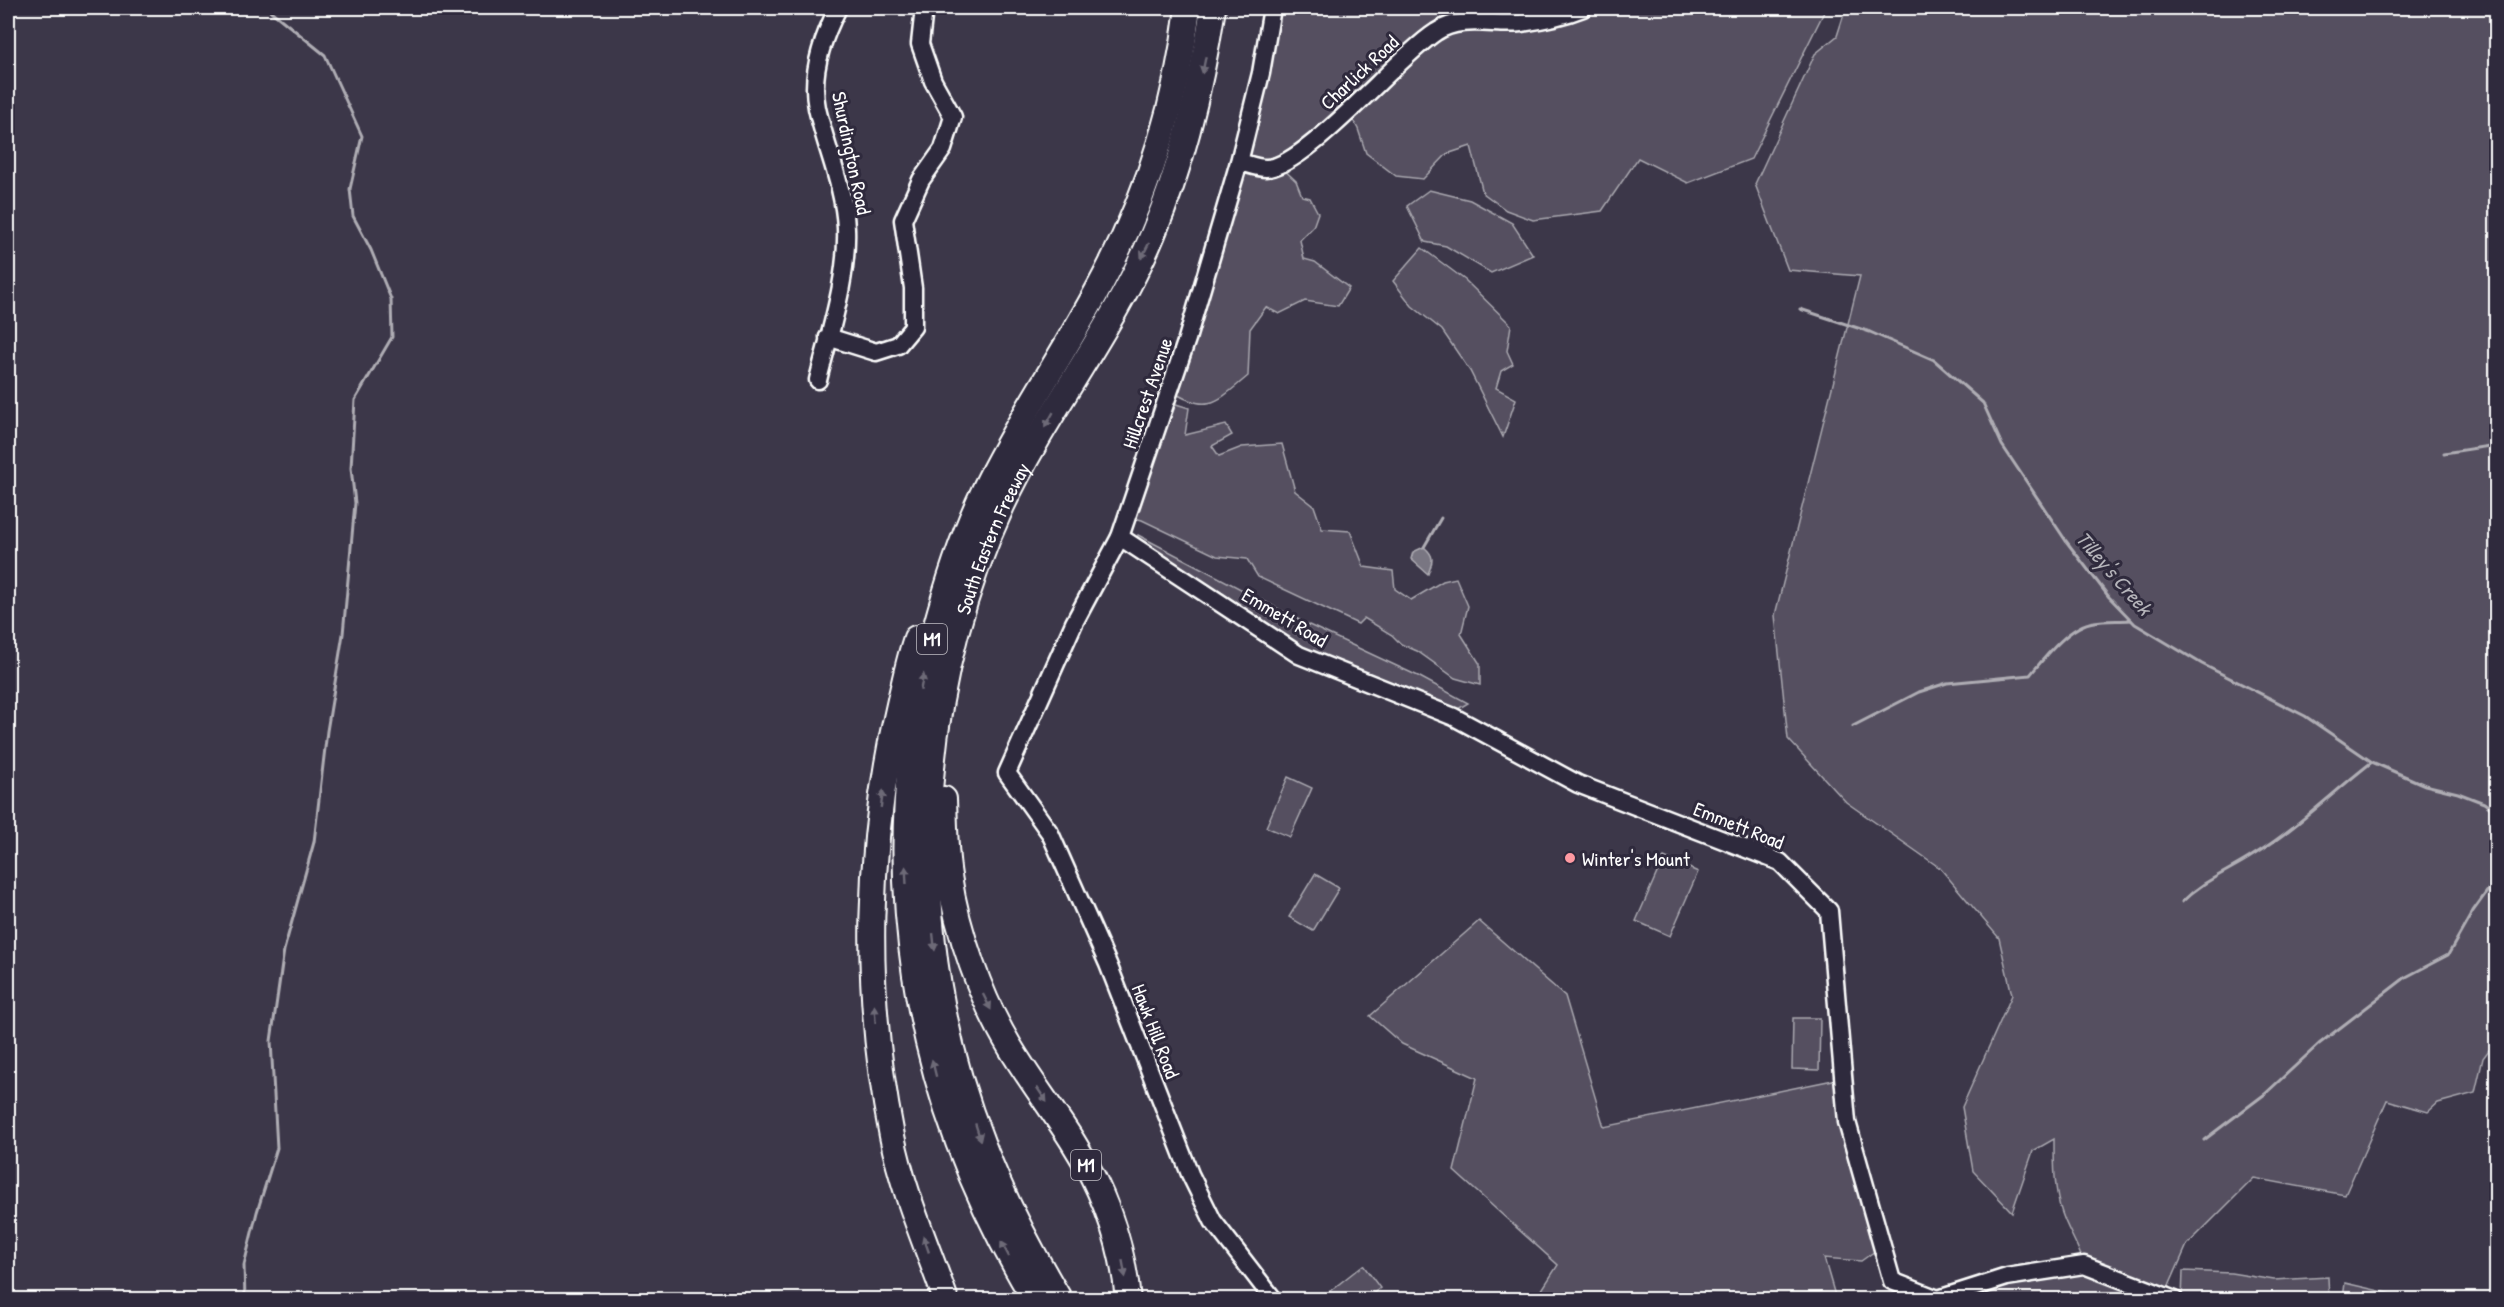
<svg xmlns="http://www.w3.org/2000/svg" width="2504" height="1307" viewBox="0 0 2504 1307" font-family="'Patrick Hand',sans-serif">
  <style>
    .green { fill: #555060; stroke: #aaa8b0; stroke-width: 1.5 }
    .water { fill: #797682; stroke: #afadb4; stroke-width: 1.5 }
    .lines { fill: none; stroke-linecap: round; stroke-linejoin: round }
    .stream { stroke: #afadb4; stroke-width: 3 }
    .minor-casing { stroke: #fff; stroke-width: 21 }
    .highway-casing { stroke: #fff; stroke-width: 28 }
    .minor { stroke: #2f2a3d; stroke-width: 16 }
    .highway { stroke: #2f2a3d; stroke-width: 24 }
    .oneway { fill: #6d6a77 }
    .poi-dot { fill: #ff9aa2; stroke: #2f2a3d; stroke-width: 2 }
    .labels { text-anchor: middle; dominant-baseline: central; stroke-width: 6; stroke-linejoin: round; paint-order: stroke }
    .shield { fill: #2f2a3d; stroke: #c1bfc5; stroke-width: 1.5 }
    .shield-label { font-size: 18px; font-weight: bold; fill: #fff }
    .street-label { font-size: 20px; fill: #fff; stroke: #2f2a3d }
    .poi-label { font-size: 20px; fill: #fff; stroke: #2f2a3d; text-anchor: start }
    .water-label { font-size: 21px; font-style: italic; fill: #b5b4ba; stroke: #2f2a3d }
  </style>
  <rect width="100%" height="100%" fill="#3c3749"/>
  <filter id="ink" filterUnits="userSpaceOnUse"><feTurbulence type="fractalNoise" baseFrequency=".0167" numOctaves="2"/><feDisplacementMap in="SourceGraphic" scale="12" xChannelSelector="R" yChannelSelector="G"/><feConvolveMatrix kernelMatrix="1 2 1 2 8 2 1 2 1" color-interpolation-filters="sRGB"/></filter>
  <g filter="url(#ink)">
    <g class="green">
      <path d="M1272,8h554l-75,151 -63,24 -50,-25 -36,53 -69,9 -27,-10 -23,-17 -12,-47 -24,8 -24,25 -27,-3 -30,-23 -8,-24 -13,-23 -66,59 17,16 6,15 8,2 8,15 -5,14 -13,13 4,19 11,3 34,26 -11,18 -33,-5 -26,13 -13,-7 -16,22 -2,47c-31,26 -40,39 -78,14z"/>
      <path d="M1846,8h650v1043l-7,-1 -6,8 -8,35 -37,10 -10,9 -41,-12 -42,95 -91,-17 -67,67 -22,50 10,4h-237l146,-34c-5,-19 -16,-34 -22,-52 -8,-22 -8,-50 -8,-74l-21,12 -21,61 -39,-41 -11,-64 50,-112 -13,-57 -59,-70 -94,-66 -58,-63 -13,-124 85,-339 -72,-6 -33,-86 60,-130 22,-18z"/>
      <polygon points="1429,190 1470,200 1512,223 1533,255 1491,273 1446,246 1425,242 1407,206"/>
      <polygon points="1422,248 1465,280 1511,325 1507,351 1513,364 1501,371 1496,388 1516,399 1503,437 1470,371 1442,330 1412,306 1393,281"/>
      <polygon points="1176,404 1189,408 1185,435 1226,425 1232,435 1212,446 1219,456 1242,447 1282,444 1295,491 1314,506 1322,529 1350,531 1364,567 1393,571 1395,589 1411,600 1443,581 1456,578 1468,606 1461,634 1480,664 1480,685 1455,678 1417,651 1401,644 1392,635 1364,618 1358,624 1258,577 1247,559 1217,556 1142,520 1127,516 1154,436 1163,438"/>
      <polygon points="1138,535 1309,625 1418,676 1468,703 1448,715 1299,655 1135,546"/>
      <polygon points="1288,777 1312,788 1290,837 1266,827"/>
      <polygon points="1664,857 1698,872 1670,936 1636,921"/>
      <polygon points="1315,874 1339,888 1313,931 1289,917"/>
      <polygon points="1479,921 1565,996 1604,1127 1843,1078 1882,1246 1861,1261 1824,1258 1836,1299 1536,1299 1558,1265 1454,1171 1477,1078 1402,1044 1370,1016"/>
      <polygon points="1793,1018 1820,1018 1819,1070 1792,1069"/>
      <polygon points="1363,1265 1380,1288 1366,1299 1320,1299"/>
      <polygon points="2183,1271 2231,1273 2274,1280 2328,1277 2329,1299 2182,1300"/>
      <polygon points="2345,1283 2414,1299 2343,1299"/>
    </g>
    <path class="water" d="M1424,547c11,9 9,14 4,27l-17,-15 2,-7z"/>
    <g class="lines">
      <g class="stream">
        <polyline points="2489,8 2496,13"/>
        <polyline points="1800,309 1870,332 1934,360 1983,403 2002,445 2066,541 2109,597 2135,624 2202,664 2305,716 2372,762 2425,785 2458,793 2484,803 2496,812"/>
        <polyline points="2444,453 2496,445"/>
        <polyline points="1424,547 1441,518"/>
        <path d="M1853,726l66,-34 28,-9 83,-8c15,-18 40,-50 64,-53 12,-2 25,-1 37,-2"/>
        <path d="M2182,902c23,-23 46,-30 73,-48 42,-26 78,-62 117,-92"/>
        <polyline points="2204,1140 2265,1094 2319,1044 2406,977 2448,955 2473,911 2496,879"/>
        <polyline points="245,1300 244,1265 257,1212 277,1148 271,1041 284,950 314,842 327,731 343,634 355,503 351,468 355,400 392,337 391,299 371,250 353,216 350,189 362,136 325,55 267,8"/>
      </g>
      <defs>
        <g id="minor">
          <polyline points="1272,8 1261,73 1239,162 1187,339 1120,537 1074,623 1007,773 1050,833 1108,964 1190,1174 1213,1221 1274,1300"/>
          <path d="M1239,162c9,2 18,6 27,6 39,0 131,-111 170,-136 25,-17 58,-6 85,-9 22,-3 42,-7 62,-15"/>
          <polyline points="828,337 876,352 898,345 913,327 913,288 903,220 921,180 943,149 953,117 933,81 920,44 924,8"/>
          <path d="M818,380c12,-49 30,-102 28,-152 -2,-42 -20,-79 -29,-120 -7,-34 6,-71 21,-100"/>
          <polyline points="1120,537 1299,655 1454,717 1578,784 1780,862 1829,911 1847,1122 1892,1281 1938,1299 2007,1277 2084,1265 2175,1300"/>
        </g>
        <g id="highway">
          <path d="M916,638c-7,20 -11,41 -16,62 -34,142 -37,292 -8,436 11,56 35,110 54,164"/>
          <path d="M944,799c1,25 1,52 5,77 8,55 32,123 61,171 19,32 43,63 63,95 30,47 50,102 55,158"/>
          <path d="M1035,1300c-125,-204 -162,-440 -100,-671 13,-48 29,-98 51,-143 35,-72 82,-138 119,-210 44,-85 72,-174 83,-268"/>
          <path id="s1" d="M1060,1300c-30,-50 -56,-100 -77,-155 -80,-202 -72,-442 19,-639 44,-94 111,-176 151,-272 31,-73 48,-149 60,-226"/>
        </g>
      </defs>
      <use href="#minor" class="minor-casing"/>
      <use href="#highway" class="highway-casing"/>
      <use href="#minor" class="minor"/>
      <use href="#highway" class="highway"/>
    </g>
    <defs><path id="oneway-solid" d="M-6-.8H1V-3.2L6.5 0L1 3.2V.8H-6Z" transform="scale(1.5)"/></defs>
    <g class="oneway">
      <use href="#oneway-solid" transform="translate(1204 65) rotate(101)"/>
      <use href="#oneway-solid" transform="translate(1145 251) rotate(117)"/>
      <use href="#oneway-solid" transform="translate(1049 420) rotate(120)"/>
      <use href="#oneway-solid" transform="translate(922 682) rotate(-79)"/>
      <use href="#oneway-solid" transform="translate(882 799) rotate(-82)"/>
      <use href="#oneway-solid" transform="translate(906 875) rotate(-93)"/>
      <use href="#oneway-solid" transform="translate(934 942) rotate(84)"/>
      <use href="#oneway-solid" transform="translate(987 1002) rotate(63)"/>
      <use href="#oneway-solid" transform="translate(875 1014) rotate(-94)"/>
      <use href="#oneway-solid" transform="translate(934 1068) rotate(-104)"/>
      <use href="#oneway-solid" transform="translate(1042 1095) rotate(56)"/>
      <use href="#oneway-solid" transform="translate(978 1132) rotate(72)"/>
      <use href="#oneway-solid" transform="translate(926 1244) rotate(-109)"/>
      <use href="#oneway-solid" transform="translate(1005 1249) rotate(-118)"/>
      <use href="#oneway-solid" transform="translate(1124 1269) rotate(80)"/>
    </g>
  </g>
  <circle class="poi-dot" cx="1570" cy="858" r="6"/>
  <g class="labels">
    <g class="shield">
      <rect x="917" y="624" width="30" height="30" rx="4.5"/>
      <rect x="1071" y="1150" width="30" height="30" rx="4.5"/>
    </g>
    <g class="shield-label">
      <text x="932" y="639">M1</text>
      <text x="1086" y="1165">M1</text>
    </g>
    <g class="street-label">
      <text transform="translate(1359 72) rotate(-43)">Charlick Road</text>
      <text transform="translate(852 153) rotate(78)">Shurdington Road</text>
      <text transform="translate(1147 393) rotate(-71)">Hillcrest Avenue</text>
      <text stroke="none"><textPath href="#s1" startOffset="796">South Eastern Freeway</textPath></text>
      <text transform="translate(1285 617) rotate(31)">Emmett Road</text>
      <text transform="translate(1739 825) rotate(22)">Emmett Road</text>
      <text transform="translate(1156 1031) rotate(69)">Hawk Hill Road</text>
    </g>
    <g class="poi-label">
      <text x="1582" y="858">Winter's Mount</text>
    </g>
    <g class="water-label">
      <text transform="translate(2114 573) rotate(49)">Tilley's Creek</text>
    </g>
  </g>
  <rect width="2504" height="1307" fill="none" stroke="#2f2a3d" stroke-width="30"/>
  <rect x="15" y="15" width="2474" height="1277" fill="none" stroke="#fff" stroke-width="2" filter="url(#ink)"/>
</svg>
